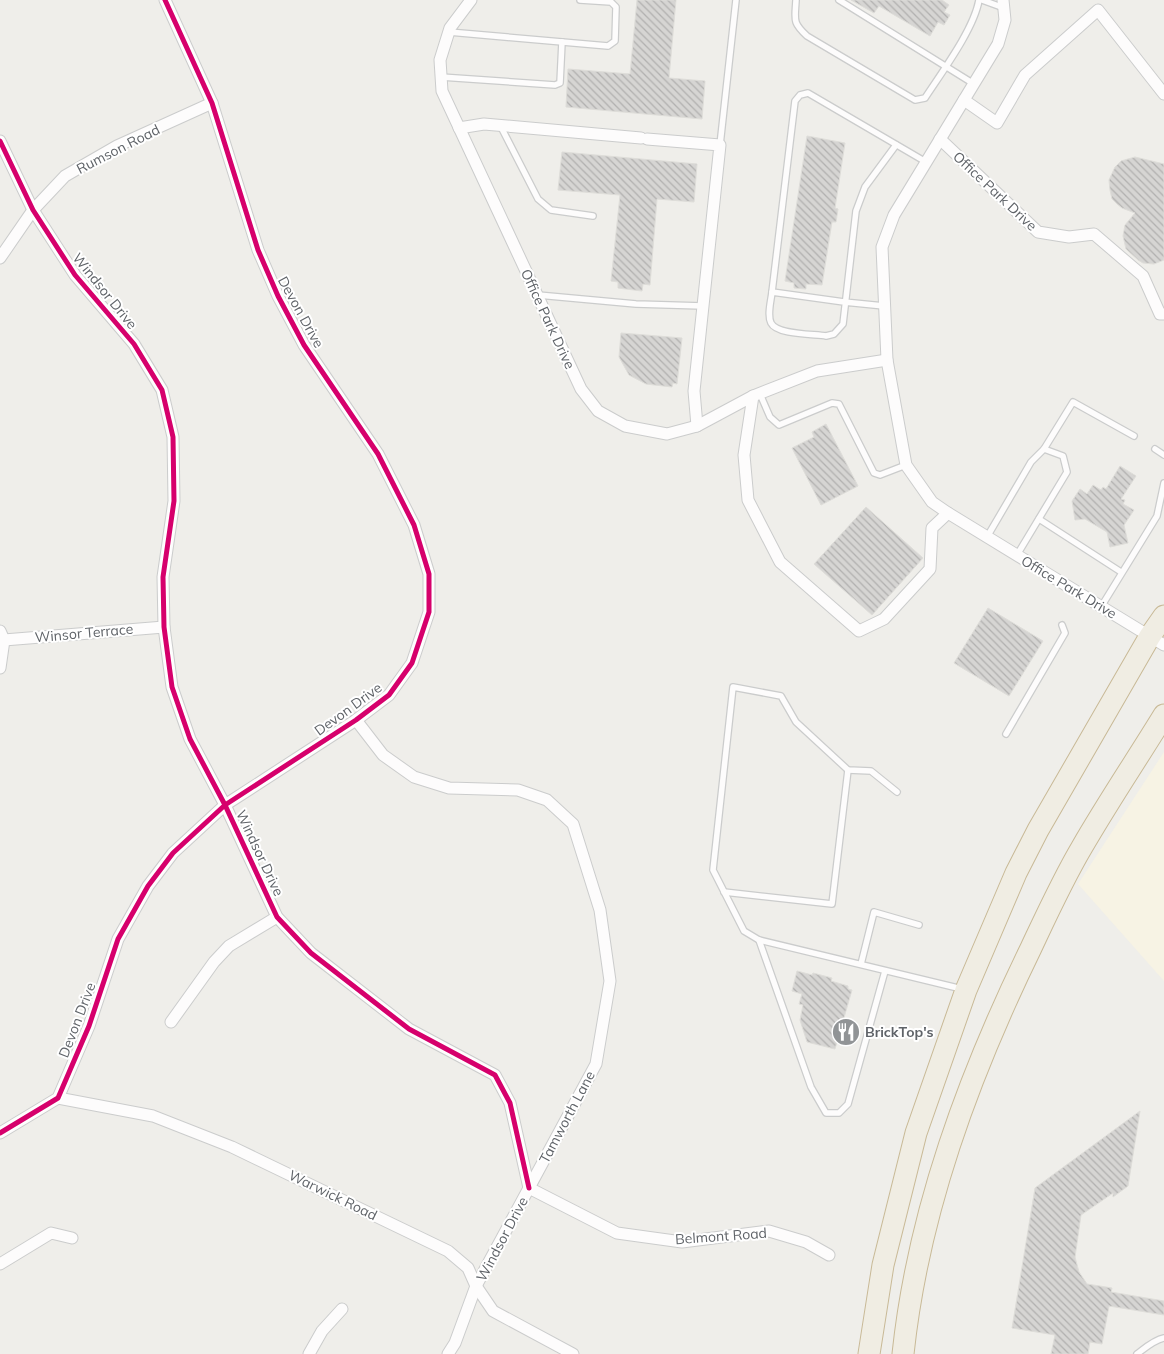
<svg xmlns="http://www.w3.org/2000/svg" width="1164" height="1354" viewBox="0 0 1164 1354" font-family="Mulish,sans-serif">
  <style>
    .commercial { fill: #f7f3e4 }
    .building { fill: url(#building-back-hatch); stroke: #deddd9 }
    .lines { fill: none; stroke-linecap: round; stroke-linejoin: round }
    .lane-casing { stroke: #cbcccc; stroke-width: 8 }
    .street-casing { stroke: #cbcccc; stroke-width: 13 }
    .highway-casing { stroke: #c8b996; stroke-width: 23 }
    .lane { stroke: #fdfcfc; stroke-width: 5.5 }
    .street { stroke: #fdfcfc; stroke-width: 11 }
    .highway { stroke: #f0ede3; stroke-width: 21 }
    .cycleway-casing { stroke: #fff; stroke-width: 8 }
    .cycleway { stroke: #d6006c; stroke-width: 5 }
    .labels { text-anchor: middle; dominant-baseline: central; stroke-width: 4; stroke-linejoin: round; paint-order: stroke }
    .street-label { font-size: 14px; fill: #5f6368; stroke: #fff }
    .poi-label { font-size: 14px; font-weight: bold; fill: #5f6368; stroke: #fff; text-anchor: start }
  </style>
  <defs>
    <pattern id="building-back-hatch" width="6" height="6" patternUnits="userSpaceOnUse" patternTransform="scale(1.25)"><rect width="6" height="6" fill="#d6d5d3"/><path d="M-1 5l2 2M0 0l6 6M5-1l2 2" fill="none" stroke="#b1b0af"/></pattern>
  </defs>
  <rect width="100%" height="100%" fill="#efeeea"/>
  <polygon class="commercial" points="1164,752 1164,981 1078,884"/>
  <g class="building">
    <polygon points="637,0 676,0 669,78 705,81 702,119 566,107 568,69 630,74"/>
    <polygon points="851,0 942,0 949,5 944,12 950,15 944,25 938,22 930,36 879,6 874,13"/>
    <polygon points="807,136 845,143 835,208 838,209 836,222 832,222 822,285 806,284 806,289 794,288 794,283 785,281"/>
    <polygon points="562,152 697,164 694,202 657,199 650,285 643,284 642,291 618,288 618,282 611,281 620,195 558,190"/>
    <polygon points="1135,157 1164,164 1164,260 1154,264 1143,263 1138,260 1126,249 1123,236 1125,225 1135,213 1122,208 1117,204 1112,199 1110,190 1109,180 1115,167 1121,161"/>
    <polygon points="621,333 682,338 677,384 673,383 672,387 646,384 629,375 619,357"/>
    <polygon points="826,424 858,486 821,505 792,448 814,437 812,432"/>
    <polygon points="1120,466 1136,476 1121,499 1125,500 1123,504 1134,510 1124,525 1128,543 1110,547 1107,532 1085,519 1075,520 1072,501 1080,489 1087,494 1093,485 1101,490 1103,487 1106,489"/>
    <polygon points="866,507 923,558 872,615 814,564"/>
    <polygon points="988,608 1043,641 1009,696 954,663"/>
    <polygon points="797,971 812,975 813,973 832,978 831,981 848,986 848,989 852,990 835,1049 807,1042 800,1020 803,1005 799,1004 802,994 792,991"/>
    <polygon points="1140,1111 1128,1186 1113,1197 1113,1193 1081,1215 1075,1257 1079,1272 1087,1284 1112,1288 1111,1292 1164,1301 1164,1315 1109,1306 1102,1344 1090,1342 1088,1354 1051,1354 1055,1335 1012,1328 1035,1188"/>
  </g>
  <g class="lines">
    <defs>
      <g id="lane">
        <path d="M796,0c-1,20 -4,22 11,36l108,64 10,-2c17,-26 49,-69 54,-98"/>
        <polyline points="839,0 974,84"/>
        <polyline points="982,0 1004,8"/>
        <polyline points="449,32 608,46 615,41 616,7 611,2 580,0"/>
        <polyline points="441,77 555,85 560,83 562,42"/>
        <polyline points="500,125 538,199 551,210 593,216"/>
        <polyline points="720,145 736,0"/>
        <polyline points="772,292 795,101 800,95 808,93 926,162"/>
        <polyline points="538,295 636,304 703,306"/>
        <path d="M884,306l-40,-4 -72,-10c-1,9 -5,23 -1,31 6,12 43,11 55,13l8,-2 9,-10 13,-113 9,-24 31,-42"/>
        <polyline points="760,394 770,417 779,425 832,403 839,404 874,473 880,475 906,465"/>
        <polyline points="1044,449 1073,402 1134,436"/>
        <polyline points="1155,449 1164,455"/>
        <polyline points="1039,519 1121,572"/>
        <polyline points="987,537 1031,462 1044,449 1063,456 1067,472 1017,555"/>
        <polyline points="1101,607 1157,516 1164,483"/>
        <polyline points="1006,734 1065,633 1062,625"/>
        <polyline points="897,792 871,771 848,770 796,722 781,696 733,687 713,870 744,931 759,940 962,989"/>
        <polyline points="724,892 832,904 848,770"/>
        <polyline points="759,940 811,1087 826,1113 839,1113 848,1104 885,971"/>
        <polyline points="861,964 874,912 919,925"/>
        <path d="M1137,1354c8,-6 17,-14 27,-16"/>
      </g>
      <g id="street">
        <polyline points="471,0 450,28 440,60 442,91 581,389 598,411 625,426 667,434 697,426 753,396 817,371 887,360"/>
        <polyline points="1003,0 1005,20 998,44 894,215 882,247 887,360 906,465 932,502 948,513 1164,645"/>
        <polyline points="964,100 997,123 1025,75 1098,10 1164,94"/>
        <polyline points="459,128 484,124 641,138"/>
        <polyline points="647,139 720,145 694,391 697,426"/>
        <polyline points="940,139 1038,232 1069,237 1094,234 1143,276 1160,314 1164,314"/>
        <polyline points="0,141 33,210 75,275 134,344 162,390 173,437 174,501 163,577 164,627 172,687 190,739 225,805 277,917 311,953 409,1029 495,1075 510,1103 529,1188"/>
        <polyline points="0,258 33,210 65,176 117,146 212,103"/>
        <polyline points="753,396 744,455 748,500 780,562 859,631 884,619 930,569 932,528 948,513"/>
        <polyline points="0,631 4,640 0,668"/>
        <polyline points="4,640 164,627"/>
        <polyline points="356,720 383,755 414,777 449,788 518,790 547,800 573,824 600,910 610,981 596,1064 476,1286 455,1343 448,1354"/>
        <polyline points="171,1022 214,962 229,946 277,917"/>
        <polyline points="58,1098 153,1116 232,1147 448,1251 468,1268 476,1286 493,1311 573,1354"/>
        <polyline points="0,1133 58,1098 89,1026 118,939 148,886 173,853 225,805 356,720 389,695 412,663 429,612 429,574 414,525 378,454 304,345 278,296 258,250 212,103 165,0"/>
        <polyline points="529,1188 617,1233 682,1242 769,1231 806,1242 829,1255"/>
        <polyline points="0,1264 51,1233 72,1238"/>
        <polyline points="309,1354 322,1331 342,1309"/>
      </g>
      <g id="highway">
        <polyline points="869,1354 883,1265 916,1133 966,990 1016,873 1038,830 1150,636 1164,616"/>
        <path d="M903,1354c15,-142 66,-279 128,-406 16,-34 32,-69 51,-101 26,-45 55,-88 82,-132"/>
      </g>
    </defs>
    <use href="#lane" class="lane-casing"/>
    <use href="#street" class="street-casing"/>
    <use href="#highway" class="highway-casing"/>
    <use href="#lane" class="lane"/>
    <use href="#street" class="street"/>
    <use href="#highway" class="highway"/>
    <defs>
      <g id="cycleway">
        <polyline points="0,141 33,210 75,275 134,344 162,390 173,437 174,501 163,577 164,627 172,687 190,739 225,805 277,917 311,953 409,1029 495,1075 510,1103 529,1188"/>
        <polyline points="0,1133 58,1098 89,1026 118,939 148,886 173,853 225,805 356,720 389,695 412,663 429,612 429,574 414,525 378,454 304,345 278,296 258,250 212,103 165,0"/>
      </g>
    </defs>
    <use href="#cycleway" class="cycleway-casing"/>
    <use href="#cycleway" class="cycleway"/>
  </g>
  <defs>
    <symbol id="restaurant-disc" viewBox="-11 -11 22 22"><circle r="9.5" fill="#919496" stroke="#fff"/><path d="M-5-6h1v4h1v-4h1v4h1v-4h1v5L-1.5 .5V6h-2V.5L-5-1ZM5-6V6H3V1.5H1.5Q1.5-4 5-6Z" fill="#fff"/></symbol>
  </defs>
  <g fill-rule="evenodd">
    <use href="#restaurant-disc" x="830" y="1016" width="32" height="32"/>
  </g>
  <g class="labels">
    <g class="street-label">
      <text transform="translate(118 149) rotate(-27)">Rumson Road</text>
      <text transform="translate(995 191) rotate(43)">Office Park Drive</text>
      <text transform="translate(105 291) rotate(51)">Windsor Drive</text>
      <text transform="translate(301 312) rotate(61)">Devon Drive</text>
      <text transform="translate(548 319) rotate(65)">Office Park Drive</text>
      <text transform="translate(1069 587) rotate(31)">Office Park Drive</text>
      <text transform="translate(84 633) rotate(-5)">Winsor Terrace</text>
      <text transform="translate(348 709) rotate(-36)">Devon Drive</text>
      <text transform="translate(260 853) rotate(65)">Windsor Drive</text>
      <text transform="translate(77 1020) rotate(-69)">Devon Drive</text>
      <text transform="translate(567 1117) rotate(-62)">Tamworth Lane</text>
      <text transform="translate(333 1195) rotate(26)">Warwick Road</text>
      <text transform="translate(721 1236) rotate(-4)">Belmont Road</text>
      <text transform="translate(502 1239) rotate(-62)">Windsor Drive</text>
    </g>
    <g class="poi-label">
      <text x="865" y="1032">BrickTop's</text>
    </g>
  </g>
</svg>
